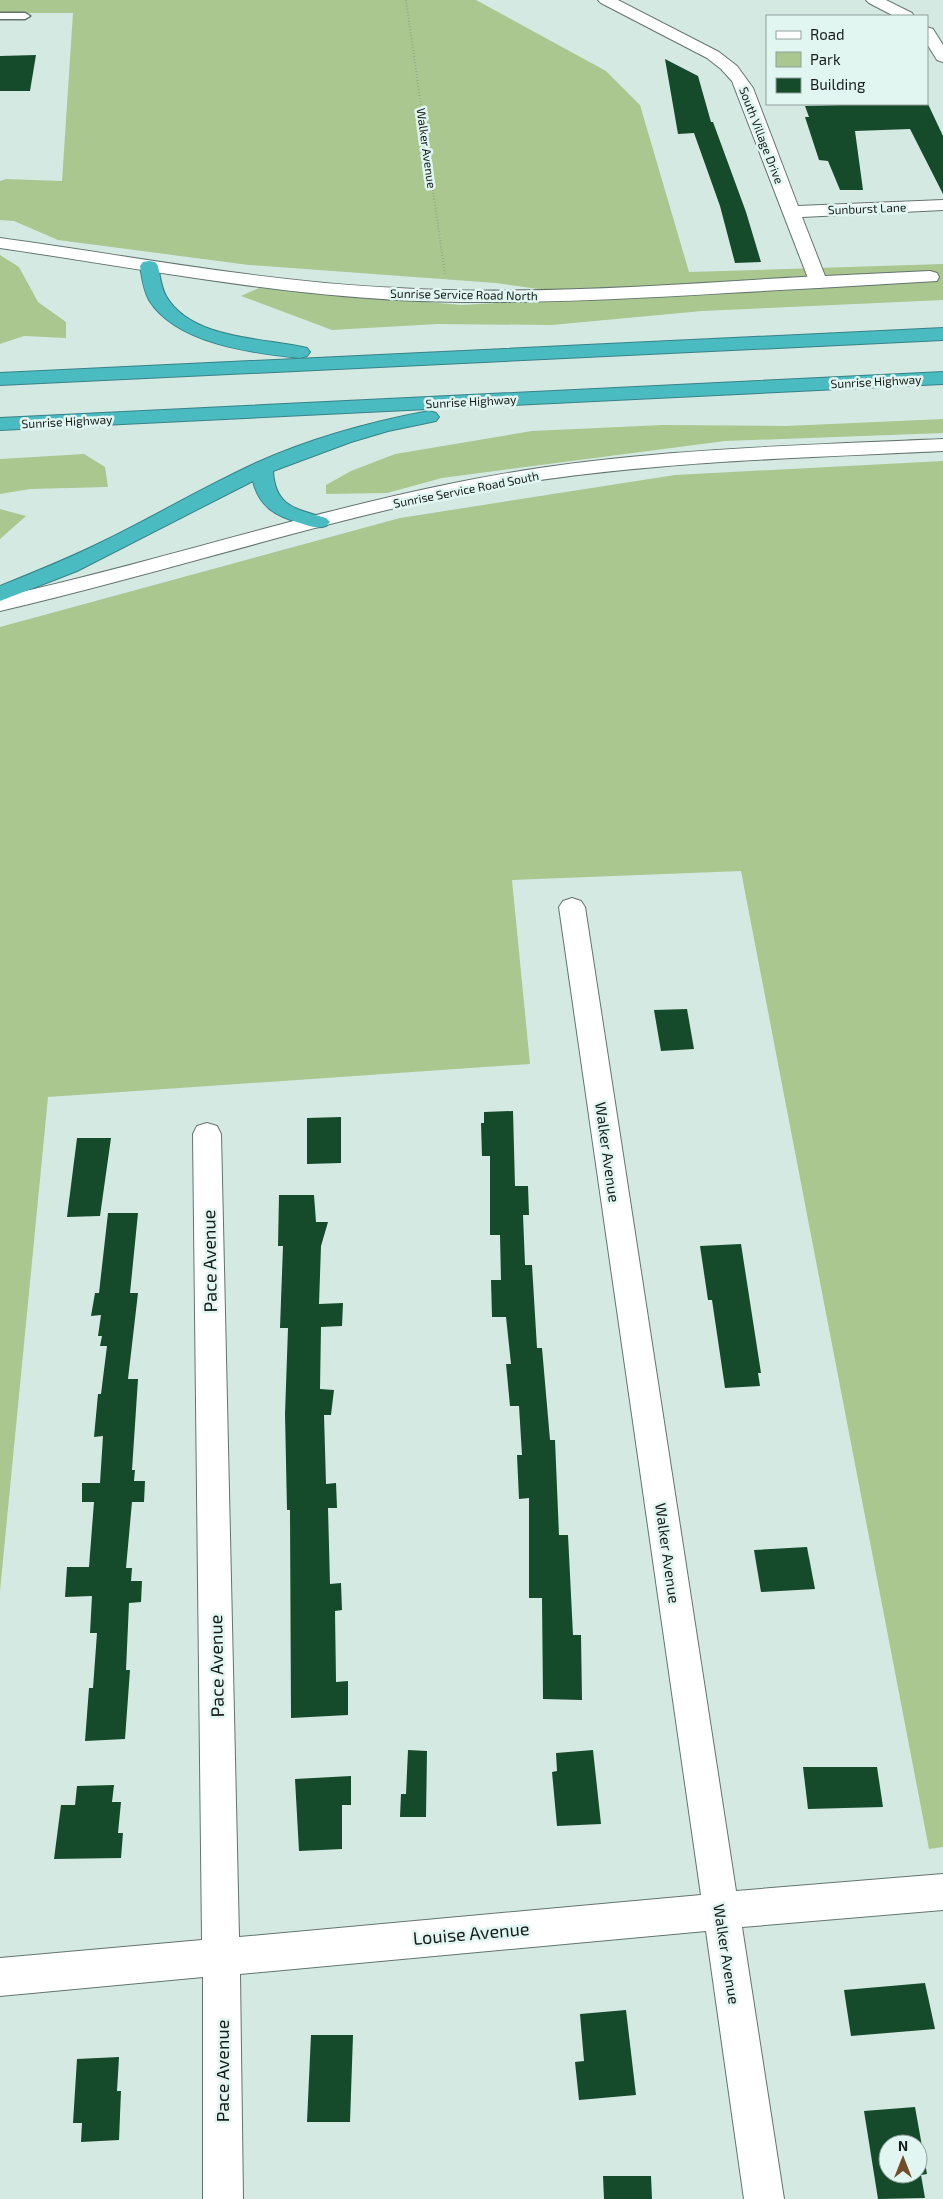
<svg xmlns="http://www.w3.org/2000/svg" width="943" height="2199" viewBox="0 0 943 2199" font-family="'Exo 2',sans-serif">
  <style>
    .green { fill: #a9c78f }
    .building { fill: #154a2b; fill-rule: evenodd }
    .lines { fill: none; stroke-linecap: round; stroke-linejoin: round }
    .service-casing { stroke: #63746f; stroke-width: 3 }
    .minor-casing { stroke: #63746f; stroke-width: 2 }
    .tertiary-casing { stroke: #63746f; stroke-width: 2 }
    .motorway-casing { stroke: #378387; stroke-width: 2 }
    .path { stroke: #85938f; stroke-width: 2; stroke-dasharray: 0.5 2.5; stroke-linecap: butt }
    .service { fill: #fff; fill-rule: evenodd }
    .minor { fill: #fff; fill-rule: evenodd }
    .tertiary { fill: #fff; fill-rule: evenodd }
    .motorway { fill: #4abbc1; fill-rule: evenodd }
    .labels { text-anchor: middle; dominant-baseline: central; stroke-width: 5; stroke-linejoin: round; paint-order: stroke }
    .far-street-label { font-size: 12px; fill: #151c1a; stroke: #e2f6f1 }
    .street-label { font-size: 15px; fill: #151c1a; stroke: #e2f6f1 }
    .near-street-label { font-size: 18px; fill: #151c1a; stroke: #e2f6f1 }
  </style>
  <rect width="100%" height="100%" fill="#d5e9e3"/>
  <g class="green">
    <polygon points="0,0 476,0 606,71 640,105 689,272 943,264 943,300 702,311 552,325 438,324 332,330 241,296 259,288 462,305 596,297 496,283 249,265 58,240 14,221 0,220 0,181 6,179 62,181 73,13 0,13"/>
    <polygon points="0,255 19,267 38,302 66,322 66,338 24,336 0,344"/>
    <polygon points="943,419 943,433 725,441 442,478 387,493 326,494 326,485 351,471 395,454 532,431 663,425 786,426"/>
    <polygon points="84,454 105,467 108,487 30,489 0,494 0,459"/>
    <polygon points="943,461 943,1847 929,1849 741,871 512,880 530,1064 48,1097 0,1591 0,627 400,518 675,475"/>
    <polygon points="0,509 26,516 0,539"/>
  </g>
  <g class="building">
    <polygon points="36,55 30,91 0,91 0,56"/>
    <polygon points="665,59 698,76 711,122 713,122 746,212 761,262 735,263 720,206 694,133 678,134"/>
    <polygon points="877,104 928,104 943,136 943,194 910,129 855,131 863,190 840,190 828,161 819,160 805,117 809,117 805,106"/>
    <polygon points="687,1009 694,1049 661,1051 654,1010"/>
    <polygon points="513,1111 515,1186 528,1186 529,1215 523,1215 525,1265 532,1265 537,1348 542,1348 550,1440 555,1440 559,1535 568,1535 573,1635 581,1635 582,1700 543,1699 542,1598 529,1598 529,1498 519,1499 517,1455 522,1455 519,1406 510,1406 506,1364 511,1364 506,1317 492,1317 491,1280 501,1280 500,1235 490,1235 490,1156 482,1156 481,1123 484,1123 484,1112"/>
    <polygon points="341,1117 341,1163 307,1164 307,1118"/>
    <polygon points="77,1138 111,1138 100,1216 67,1217"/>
    <polygon points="279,1195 314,1195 316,1222 328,1222 321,1246 319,1304 343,1303 342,1326 321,1327 320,1389 334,1390 331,1415 324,1415 326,1484 336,1483 337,1508 328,1508 330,1584 341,1583 342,1610 335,1611 336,1682 348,1681 348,1715 291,1718 290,1510 287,1510 285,1414 288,1328 280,1328 283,1246 278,1246"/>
    <polygon points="108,1213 138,1213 130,1293 138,1293 128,1379 138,1379 132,1470 135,1470 134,1481 145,1481 144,1502 132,1502 126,1568 132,1568 131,1581 142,1581 141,1602 129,1603 126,1670 130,1670 125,1739 85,1741 89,1688 93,1688 97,1633 90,1633 92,1596 65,1597 67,1567 89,1567 94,1502 82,1502 82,1483 100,1483 103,1436 94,1437 98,1394 101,1394 107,1346 100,1346 102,1336 98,1336 101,1315 91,1316 95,1293 99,1293"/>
    <polygon points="741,1244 761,1373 758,1373 760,1386 725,1388 712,1300 708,1300 700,1246"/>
    <polygon points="807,1547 815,1589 761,1592 754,1550"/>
    <polygon points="408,1750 427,1751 426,1817 400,1817 401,1794 406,1794"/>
    <polygon points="593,1750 601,1824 557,1826 552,1772 557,1771 556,1753"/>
    <polygon points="803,1767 877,1767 883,1807 808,1809"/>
    <polygon points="351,1776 351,1805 342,1805 342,1849 299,1851 295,1779"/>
    <polygon points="114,1785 112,1802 121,1802 118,1833 123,1833 121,1858 54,1859 61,1805 75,1805 77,1786"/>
    <polygon points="925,1983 935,2029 851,2036 844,1990"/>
    <polygon points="626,2010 636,2095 579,2100 575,2062 584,2061 580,2014"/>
    <polygon points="311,2035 353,2035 350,2122 307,2122"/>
    <polygon points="119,2057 117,2091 121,2091 119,2140 81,2142 82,2123 73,2123 77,2059"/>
    <path d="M915,2107l12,67 -6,1 4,23 -47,1 -14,-88zM888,2144h30v30h-30z"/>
    <polygon points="603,2176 651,2176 652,2199 604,2199"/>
  </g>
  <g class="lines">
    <defs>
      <polygon id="service" points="0,13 25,13 30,16 25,19 0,19"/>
      <g id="minor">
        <polygon points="598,0 618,0 719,52 737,66 753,88 798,206 943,200 943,210 802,217 825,276 930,271 937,273 939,277 937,281 818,288 811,286 732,81 721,69 707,58 601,3"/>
        <polygon points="866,0 886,0 912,13 914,16 894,16 869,3"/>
        <polygon points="927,27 933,29 943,45 943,62 937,60 927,44"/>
        <polygon points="572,898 581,901 585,907 736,1891 943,1874 943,1910 742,1927 784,2199 744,2199 706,1931 240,1974 243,2199 203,2199 203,1977 0,1996 0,1958 202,1940 193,1134 197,1126 207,1123 217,1126 221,1134 239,1937 701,1895 559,907 563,901"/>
      </g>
      <g id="tertiary">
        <path d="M0,238c132,18 264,44 397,50 140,8 281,-4 421,-12l7,2 2,4 -2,4 -7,2c-140,7 -281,19 -421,12 -133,-7 -265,-33 -397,-52z"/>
        <path d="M943,439v12c-163,8 -329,11 -490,44 -152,32 -301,81 -453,116v-14c152,-34 301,-83 454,-114 160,-33 326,-37 489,-44z"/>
      </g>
      <g id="motorway">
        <path d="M149,261l6,1 3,4c2,10 3,21 8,30 25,44 99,42 141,52l3,4 -3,4 -7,2c-47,-5 -124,-14 -151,-58 -6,-11 -7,-23 -9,-34l3,-4z"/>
        <polygon points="943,328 943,340 0,385 0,373"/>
        <polygon points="943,372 943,384 0,430 0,418"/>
        <path d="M429,411l7,2 3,4 -3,4 -48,10 -37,11 -78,29c2,36 23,38 53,47l4,4 -4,4c-9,3 -17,0 -26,-3 -24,-7 -41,-16 -47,-42l-176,90 -77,30v-15c35,-14 70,-28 104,-45 51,-25 100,-54 152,-78 55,-25 114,-41 173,-52z"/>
      </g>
    </defs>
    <use href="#service" class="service-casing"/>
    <use href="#minor" class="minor-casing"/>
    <use href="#tertiary" class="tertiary-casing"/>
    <use href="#motorway" class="motorway-casing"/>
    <polyline class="path" points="406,0 445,275"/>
    <use href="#service" class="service"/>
    <use href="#minor" class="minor"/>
    <use href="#tertiary" class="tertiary"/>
    <use href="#motorway" class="motorway"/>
  </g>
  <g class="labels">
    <g class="far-street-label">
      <text transform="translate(762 135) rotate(69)">South Village Drive</text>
      <text transform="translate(427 148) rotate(82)">Walker Avenue</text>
      <text transform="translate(867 208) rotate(-2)">Sunburst Lane</text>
      <text transform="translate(464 294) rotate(1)">Sunrise Service Road North</text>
      <text transform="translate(876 381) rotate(-3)">Sunrise Highway</text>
      <text transform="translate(471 401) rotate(-3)">Sunrise Highway</text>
      <text transform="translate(67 421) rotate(-3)">Sunrise Highway</text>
      <text transform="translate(466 489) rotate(-11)">Sunrise Service Road South</text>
    </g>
    <g class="street-label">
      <text transform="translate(608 1152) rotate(82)">Walker Avenue</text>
      <text transform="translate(668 1553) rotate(82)">Walker Avenue</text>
      <text transform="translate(727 1954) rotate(81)">Walker Avenue</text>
    </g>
    <g class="near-street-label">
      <text transform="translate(209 1261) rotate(-91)">Pace Avenue</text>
      <text transform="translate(216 1666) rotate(-91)">Pace Avenue</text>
      <text transform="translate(471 1933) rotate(-5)">Louise Avenue</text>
      <text transform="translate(222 2071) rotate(-90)">Pace Avenue</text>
    </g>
  </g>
  <rect x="766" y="15" width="162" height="90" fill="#e2f6f1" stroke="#909f9b"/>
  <rect x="776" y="31" width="25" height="8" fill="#ffffff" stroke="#909f9b"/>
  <text x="810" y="40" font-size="15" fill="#151c1a">Road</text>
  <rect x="776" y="52" width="25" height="15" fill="#a9c78f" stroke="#909f9b"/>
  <text x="810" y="65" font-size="15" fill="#151c1a">Park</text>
  <rect x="776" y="78" width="25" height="15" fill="#154a2b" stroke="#909f9b"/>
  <text x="810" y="90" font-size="15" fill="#151c1a">Building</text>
  <g transform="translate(903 2159)"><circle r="24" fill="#e2f6f1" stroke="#909f9b"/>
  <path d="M0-4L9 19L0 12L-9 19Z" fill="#724d29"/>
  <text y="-8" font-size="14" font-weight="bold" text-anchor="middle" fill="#151c1a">N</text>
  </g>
</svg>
